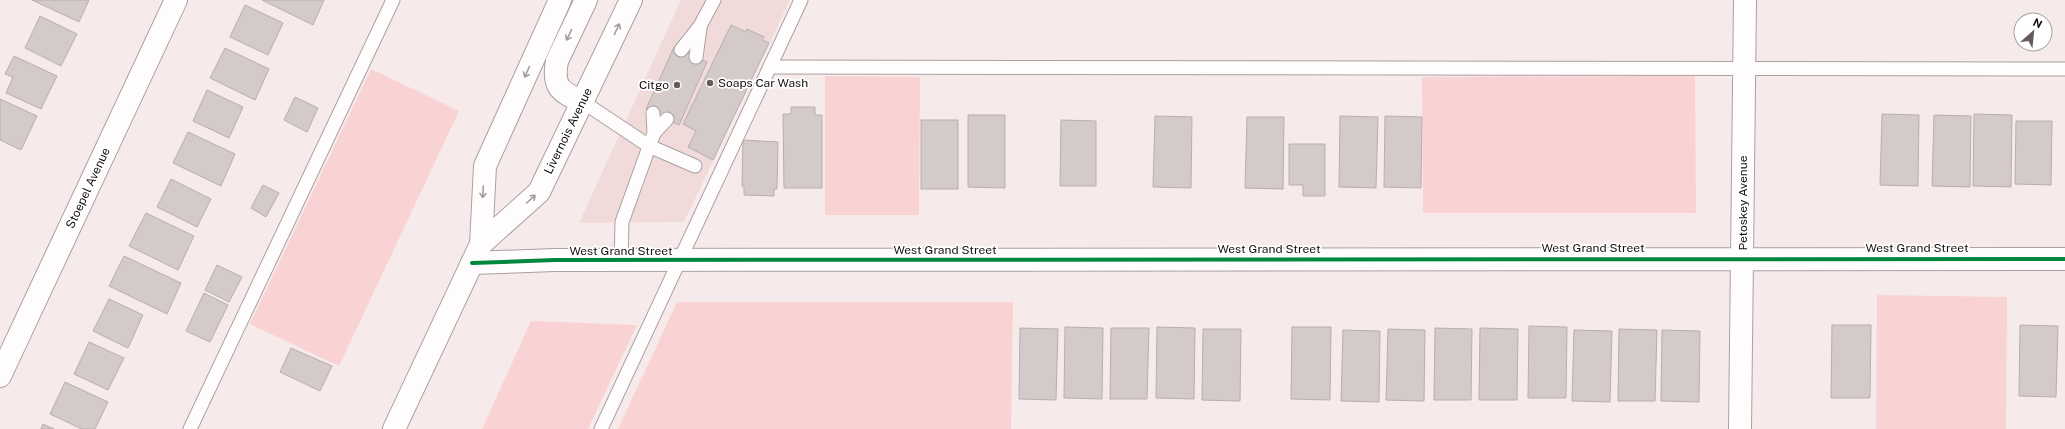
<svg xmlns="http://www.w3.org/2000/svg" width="2065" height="429" viewBox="0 0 2065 429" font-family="'Public Sans',sans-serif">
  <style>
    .built { fill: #f0dada }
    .green { fill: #f9d3d3 }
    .building { fill: #d4caca; stroke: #b9aeae }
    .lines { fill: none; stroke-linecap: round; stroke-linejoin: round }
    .lane-casing { stroke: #aba0a0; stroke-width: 15 }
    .street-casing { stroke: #aba0a0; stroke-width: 24 }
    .secondary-casing { stroke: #aba0a0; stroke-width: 24 }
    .lane { stroke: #fefcfc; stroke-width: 13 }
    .street { stroke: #fefcfc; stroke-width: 22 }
    .secondary { stroke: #fefcfc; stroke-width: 22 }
    .cycleway-casing { stroke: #fff; stroke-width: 6 }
    .cycleway { stroke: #00873e; stroke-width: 4 }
    .oneway { stroke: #a29d9d }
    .poi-dot { fill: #655b5b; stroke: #fff; stroke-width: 1.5 }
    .labels { text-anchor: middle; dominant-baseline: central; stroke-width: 3.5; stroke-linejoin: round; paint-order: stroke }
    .poi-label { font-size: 12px; fill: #170e0e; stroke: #fff; text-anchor: start }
    .street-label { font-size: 12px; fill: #170e0e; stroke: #fff }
  </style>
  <rect width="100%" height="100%" fill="#f7eaea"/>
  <polygon class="built" points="681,0 790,0 684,222 579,223"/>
  <g class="green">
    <polygon points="371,69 459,111 339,366 250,324"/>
    <polygon points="825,76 920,77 919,215 825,215"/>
    <polygon points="1695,76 1696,213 1423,213 1422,77"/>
    <polygon points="1877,295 2007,297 2006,429 1876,429"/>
    <polygon points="677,302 1013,302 1011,429 618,429"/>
    <polygon points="531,321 637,325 588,429 482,429"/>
  </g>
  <g class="building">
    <polygon points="32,0 89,0 79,22"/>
    <polygon points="262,0 324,0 313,25"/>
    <polygon points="245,5 283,23 268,55 230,37"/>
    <polygon points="40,16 77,34 61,66 25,48"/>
    <polygon points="731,25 746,32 747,29 764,37 762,40 769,43 713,160 688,147 696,131 683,124"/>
    <polygon points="674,47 707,62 679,125 646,109"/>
    <polygon points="225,48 269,69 255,100 210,78"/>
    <polygon points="14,56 57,76 41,109 6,93 13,77 5,74"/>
    <polygon points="207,90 243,107 229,138 193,121"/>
    <polygon points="295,97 318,108 307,132 284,120"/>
    <polygon points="0,99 37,116 21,150 0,140"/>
    <polygon points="791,107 815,107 815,115 822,115 822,188 784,188 783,114 791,114"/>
    <polygon points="1882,114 1919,115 1918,186 1880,185"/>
    <polygon points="1974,114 2012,115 2011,187 1973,186"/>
    <polygon points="968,115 1005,115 1005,188 968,187"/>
    <polygon points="1934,115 1971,116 1970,187 1932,186"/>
    <polygon points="1155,116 1192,117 1191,188 1153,187"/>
    <polygon points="1340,116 1378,117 1376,188 1339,187"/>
    <polygon points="1385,116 1422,117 1421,188 1384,187"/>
    <polygon points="1247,117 1284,117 1283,189 1245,188"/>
    <rect x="921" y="120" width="37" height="69"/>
    <polygon points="1061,120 1096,121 1096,186 1060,186"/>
    <polygon points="2016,121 2052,121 2051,185 2015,184"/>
    <polygon points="188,132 235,154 221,186 173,163"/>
    <polygon points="743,140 778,142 777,189 774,189 774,196 744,195 744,186 742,186"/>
    <polygon points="1289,144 1325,144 1325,196 1303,196 1303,185 1289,185"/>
    <polygon points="171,179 211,199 197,227 157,207"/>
    <polygon points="263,185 279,193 266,217 251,208"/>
    <polygon points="146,213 194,236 178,270 129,246"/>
    <polygon points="124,256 181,283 167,314 109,286"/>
    <polygon points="217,265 242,277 229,302 205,290"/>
    <polygon points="204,293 228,305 210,342 186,331"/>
    <polygon points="109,299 143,315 128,348 93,331"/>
    <polygon points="1832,325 1871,325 1870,398 1831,398"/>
    <polygon points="2020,325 2058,326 2056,397 2019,396"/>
    <polygon points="1529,326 1567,327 1566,398 1528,398"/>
    <polygon points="1065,327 1103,328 1102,399 1064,398"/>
    <polygon points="1157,327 1195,328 1194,399 1156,398"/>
    <polygon points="1292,327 1331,327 1330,400 1291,399"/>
    <polygon points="1020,328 1058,329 1056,400 1019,399"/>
    <polygon points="1111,328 1149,328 1147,399 1110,399"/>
    <polygon points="1435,328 1472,329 1471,400 1434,400"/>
    <polygon points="1480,328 1518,329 1517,400 1479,400"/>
    <polygon points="1203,329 1241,329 1240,401 1202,400"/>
    <polygon points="1388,329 1425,330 1424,401 1386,400"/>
    <polygon points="1619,329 1657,330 1655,401 1618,401"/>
    <polygon points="1343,330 1380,331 1379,402 1341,401"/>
    <polygon points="1574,330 1612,331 1610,402 1572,401"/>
    <polygon points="1662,330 1700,331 1699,402 1661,401"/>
    <polygon points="89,342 124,358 108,390 74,374"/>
    <polygon points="291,348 332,366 320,391 280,372"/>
    <polygon points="65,382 108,402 95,429 82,429 50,414"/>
    <polygon points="43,424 54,429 41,429"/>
  </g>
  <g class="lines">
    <defs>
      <g id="lane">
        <polyline points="681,50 700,26 714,0"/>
        <polyline points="696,57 700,28"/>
        <polyline points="770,67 2065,69"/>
        <polyline points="583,102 649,146 695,166"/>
        <polyline points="654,133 667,119"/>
        <polyline points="621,261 622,222 654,133 653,113"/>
        <polyline points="190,429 393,0"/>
        <polyline points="601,429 801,0"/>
      </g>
      <g id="street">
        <polyline points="472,263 555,260 2065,259"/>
        <polyline points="0,376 176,0"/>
        <polyline points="1740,429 1745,0"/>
      </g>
      <g id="secondary">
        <path d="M583,102c-22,-10 -31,-14 -26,-41l29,-61"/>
        <polyline points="481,244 539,192 631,0"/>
        <polyline points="394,429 481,244 485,166 560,0"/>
      </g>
    </defs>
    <use href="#lane" class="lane-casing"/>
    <use href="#street" class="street-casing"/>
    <use href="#secondary" class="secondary-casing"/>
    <use href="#lane" class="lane"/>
    <use href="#street" class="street"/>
    <use href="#secondary" class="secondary"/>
    <defs>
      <polyline id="cycleway" points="472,263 555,260 2065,259"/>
    </defs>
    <use href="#cycleway" class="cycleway-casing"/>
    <use href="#cycleway" class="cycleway"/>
  </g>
  <defs><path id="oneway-shaft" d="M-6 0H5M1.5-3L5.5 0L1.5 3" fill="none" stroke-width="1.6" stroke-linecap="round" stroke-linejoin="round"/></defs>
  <g class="oneway">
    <use href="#oneway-shaft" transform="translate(617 29) rotate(-65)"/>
    <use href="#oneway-shaft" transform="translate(569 35) rotate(115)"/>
    <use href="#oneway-shaft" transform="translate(527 72) rotate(114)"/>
    <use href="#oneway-shaft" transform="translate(483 192) rotate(93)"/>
    <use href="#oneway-shaft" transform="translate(531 199) rotate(-42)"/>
  </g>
  <g class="poi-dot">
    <circle cx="710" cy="83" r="4"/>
    <circle cx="677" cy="85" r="4"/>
  </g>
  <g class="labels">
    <g class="poi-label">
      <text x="718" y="83">Soaps Car Wash</text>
      <text x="669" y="85" text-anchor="end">Citgo</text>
    </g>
    <g class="street-label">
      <text transform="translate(568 131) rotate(-64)">Livernois Avenue</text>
      <text transform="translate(88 188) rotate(-65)">Stoepel Avenue</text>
      <text transform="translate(1743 203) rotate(-90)">Petoskey Avenue</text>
      <text x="1593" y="248">West Grand Street</text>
      <text x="1917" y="248">West Grand Street</text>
      <text x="1269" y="249">West Grand Street</text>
      <text x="945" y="250">West Grand Street</text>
      <text x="621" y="251">West Grand Street</text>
    </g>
  </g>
  <g transform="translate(2033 32) rotate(27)"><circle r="19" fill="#ffffff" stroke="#a29f9f"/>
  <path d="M0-3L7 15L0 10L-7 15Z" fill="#655b5b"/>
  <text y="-6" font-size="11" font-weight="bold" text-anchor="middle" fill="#170e0e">N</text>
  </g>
</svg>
